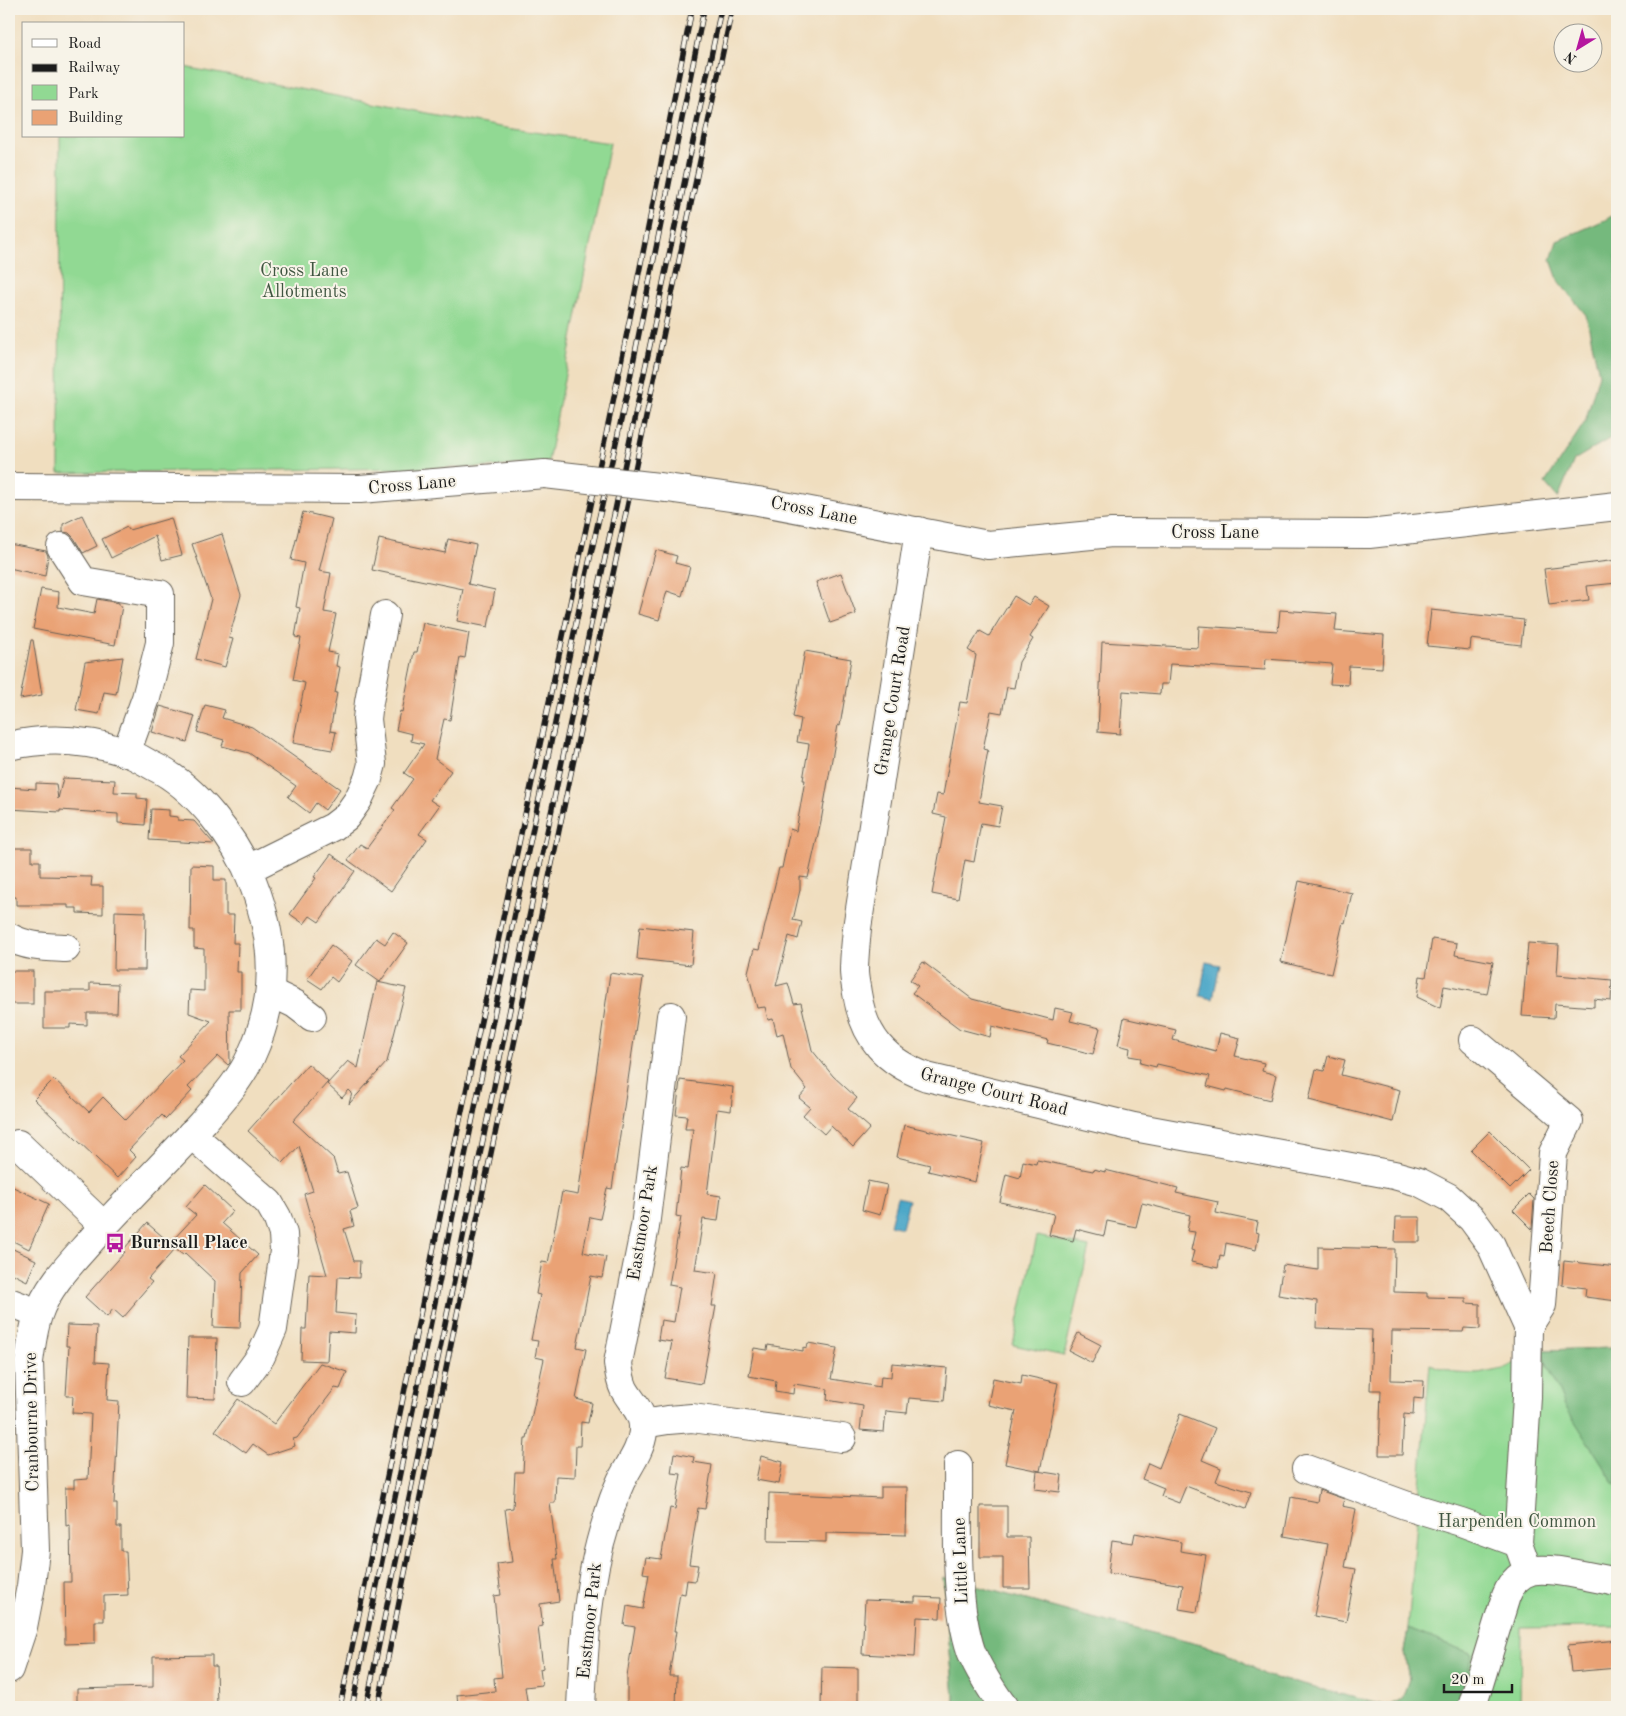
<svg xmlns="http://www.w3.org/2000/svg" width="1626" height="1716" viewBox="0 0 1626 1716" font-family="'Old Standard TT',serif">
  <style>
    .green { fill: #91d993; stroke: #567a58 }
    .forest { fill: #74b97d; stroke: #486a4c }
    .water { fill: #48a6c7; stroke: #326172 }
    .building { fill: #eaa274 }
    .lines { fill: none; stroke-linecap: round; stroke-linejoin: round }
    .minor-casing { stroke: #666055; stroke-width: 30 }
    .minor { stroke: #fff; stroke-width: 28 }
    .rail-casing { stroke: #1c1c1c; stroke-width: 5.5 }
    .rail { stroke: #f7f3e8; stroke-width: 4; stroke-dasharray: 11; stroke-linecap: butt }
    .minor-bridge-casing { stroke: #666055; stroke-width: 30; stroke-linecap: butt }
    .minor-bridge { stroke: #fff; stroke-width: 28 }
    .labels { text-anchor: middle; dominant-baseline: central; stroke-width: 4; stroke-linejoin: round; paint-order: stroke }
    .park-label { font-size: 18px; fill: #3f5540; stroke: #f7f3e8 }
    .street-label { font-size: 18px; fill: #1c1c1c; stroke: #f7f3e8 }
    .poi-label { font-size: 18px; font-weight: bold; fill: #1c1c1c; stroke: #f7f3e8; text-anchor: start }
  </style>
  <rect width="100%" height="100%" fill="#f7f3e8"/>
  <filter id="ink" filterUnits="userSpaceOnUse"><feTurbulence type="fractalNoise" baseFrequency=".02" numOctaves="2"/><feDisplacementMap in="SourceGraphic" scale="10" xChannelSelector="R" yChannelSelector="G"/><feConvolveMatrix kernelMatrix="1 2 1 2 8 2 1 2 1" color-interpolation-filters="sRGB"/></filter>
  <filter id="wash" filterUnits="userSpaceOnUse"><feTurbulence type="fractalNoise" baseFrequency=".0096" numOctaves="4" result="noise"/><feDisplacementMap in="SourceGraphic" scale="20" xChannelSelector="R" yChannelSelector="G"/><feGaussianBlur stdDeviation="1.12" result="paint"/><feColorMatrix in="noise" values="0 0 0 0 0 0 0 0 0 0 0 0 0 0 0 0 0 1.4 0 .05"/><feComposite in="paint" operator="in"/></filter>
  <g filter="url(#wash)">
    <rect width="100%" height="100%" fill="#f0debf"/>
    <g class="green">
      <polygon points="184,67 499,127 610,143 548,462 490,467 59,473 60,136 184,136"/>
      <polygon points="1037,1236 1089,1247 1064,1356 1013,1345"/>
      <polygon points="1617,1348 1617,1627 1521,1628 1520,1707 955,1707 943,1577 1084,1616 1225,1651 1267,1676 1388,1706 1402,1699 1409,1679 1404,1652 1408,1629 1430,1364 1456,1373 1478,1374 1503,1369 1541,1350"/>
    </g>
    <g class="forest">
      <polygon points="1617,212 1617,434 1574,460 1558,498 1545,483 1585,422 1599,374 1586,315 1559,282 1551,260 1557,241 1607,219"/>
      <polygon points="1617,1348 1617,1487 1565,1406 1541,1350"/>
      <polygon points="943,1577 1084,1616 1225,1651 1267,1676 1388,1706 1402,1699 1409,1679 1404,1652 1408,1629 1473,1654 1457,1707 955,1707"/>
    </g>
    <g class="water">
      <polygon points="1206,962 1220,965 1213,999 1200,996"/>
      <polygon points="897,1197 909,1200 902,1228 890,1225"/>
    </g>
    <g id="blocks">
      <g class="building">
        <polygon points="303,512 332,519 319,571 331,573 324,612 336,614 328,652 338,654 336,666 340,667 335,693 337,693 330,731 336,732 332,750 293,743 305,683 293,680 301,638 295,637 300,608 296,607 304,563 291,560"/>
        <polygon points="82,515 97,546 83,553 74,538 69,533 63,532 63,524"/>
        <polygon points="171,518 182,555 162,560 155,536 111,558 102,539 127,527 129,530"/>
        <polygon points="222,534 241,595 229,638 233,639 225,667 196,659 211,599 192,544"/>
        <polygon points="379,539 445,553 448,539 476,545 468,584 495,590 488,627 457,621 463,589 372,570"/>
        <polygon points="9,544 46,551 48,556 45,576 9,568"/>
        <polygon points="656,550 677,556 675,563 690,567 682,596 667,591 659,620 638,614"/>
        <polygon points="1617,560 1617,583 1587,586 1589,600 1549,605 1544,569"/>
        <polygon points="841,573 856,614 830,623 816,582"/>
        <polygon points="41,589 59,592 58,607 94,614 97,599 119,603 119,606 122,606 115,645 33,629"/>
        <polygon points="1014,596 1029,605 1034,597 1049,606 1030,637 1033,639 1019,662 1014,688 1007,687 1002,713 991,711 983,749 988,750 979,802 1002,806 998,826 981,823 974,862 965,860 958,899 932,894 946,817 933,814 937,794 943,795 960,702 967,703 976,655 968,650 980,631 989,636"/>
        <polygon points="1280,610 1337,614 1335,631 1384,635 1382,668 1349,666 1348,685 1330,684 1332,664 1266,659 1265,670 1170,664 1168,684 1161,684 1160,694 1123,691 1120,734 1098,732 1102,642 1198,648 1199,626 1278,631"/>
        <polygon points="1431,610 1524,620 1521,645 1471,639 1470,650 1427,646"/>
        <polygon points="423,623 469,633 465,658 460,657 450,720 444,719 435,759 451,771 430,800 439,806 419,834 427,839 391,891 348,860 360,844 367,848 395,810 392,808 413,779 404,773 424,744 411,741 412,734 396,730 400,711 402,712 414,652 417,652"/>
        <polygon points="31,640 33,640 42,695 20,699"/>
        <polygon points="805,651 851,659 840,726 838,725 821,821 808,878 800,877 800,890 793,920 802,922 798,939 789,936 776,986 788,983 794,1004 801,1003 812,1050 833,1076 857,1098 848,1109 870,1128 853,1147 831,1126 824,1134 803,1115 810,1107 799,1098 807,1089 791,1069 783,1033 777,1035 773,1019 768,1020 765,1007 757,1008 748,972 754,949 759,950 779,868 782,868 790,829 796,831 805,780 803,780 809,744 797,742 801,719 793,717"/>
        <polygon points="123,657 116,694 104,692 99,714 76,710 85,662"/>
        <polygon points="205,705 225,710 222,718 252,727 340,789 325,810 316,803 309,813 288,797 296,786 249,753 222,746 224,740 197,732"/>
        <polygon points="160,706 195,716 187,742 152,732"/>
        <polygon points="63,778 115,780 114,792 137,793 137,798 147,799 145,825 118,823 118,814 60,810 60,812 9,809 9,787 36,789 36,783 56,784 58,799"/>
        <polygon points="151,809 169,810 169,816 178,817 178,820 194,821 214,844 149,840"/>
        <polygon points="9,848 32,848 32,861 40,861 40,876 92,877 91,886 103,886 103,914 77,913 77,908 68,908 68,905 16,905 16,897 10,897"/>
        <polygon points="331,854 355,871 319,922 310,916 304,924 290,914 316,878 314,877"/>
        <polygon points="191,865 214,866 214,880 226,880 226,915 234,915 233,943 238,943 237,972 241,972 241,1010 229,1010 230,1063 228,1065 218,1056 188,1087 192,1091 166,1119 162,1115 129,1150 136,1157 117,1178 34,1099 54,1079 89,1112 103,1097 126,1120 183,1060 178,1056 211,1021 189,1013 190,990 204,991 204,949 194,948 194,930 190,930"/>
        <polygon points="1299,881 1352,893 1345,923 1343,922 1331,974 1281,962"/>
        <polygon points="115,911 146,912 145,970 114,970"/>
        <polygon points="640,926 694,932 691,965 637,959"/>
        <polygon points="393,932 408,943 380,982 356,965 376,938 385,944"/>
        <polygon points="1432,939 1457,943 1455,955 1493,962 1487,994 1444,986 1440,1008 1417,997 1420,976 1426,977"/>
        <polygon points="1528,943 1559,945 1557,975 1612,980 1611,1001 1594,999 1594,1007 1555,1004 1554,1018 1522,1016"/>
        <polygon points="331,945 352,961 337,982 331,977 322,989 307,979"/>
        <polygon points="923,962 972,999 1053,1020 1055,1008 1073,1012 1070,1021 1100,1028 1093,1054 1047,1043 1048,1040 992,1026 990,1037 960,1029 912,993 918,986 910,980"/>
        <rect x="9" y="971" width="24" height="33"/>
        <polygon points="610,973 643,978 612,1189 607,1188 600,1219 590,1217 583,1252 606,1257 602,1278 591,1276 577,1347 586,1349 576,1399 592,1403 588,1423 581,1422 580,1446 576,1446 575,1477 556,1476 555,1503 550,1503 557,1559 554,1559 559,1601 540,1604 543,1626 538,1627 543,1668 540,1669 542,1685 525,1687 528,1707 458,1707 457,1695 495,1691 494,1678 502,1677 494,1596 501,1595 497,1564 512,1562 505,1509 513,1508 515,1472 523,1472 525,1438 527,1438 544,1359 535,1357 538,1341 531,1340 540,1295 536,1294 542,1262 548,1263 562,1192 578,1195 592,1101"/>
        <polygon points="377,982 406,988 387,1062 349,1104 352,1093 349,1090 342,1098 327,1084 348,1061 358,1068"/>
        <polygon points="90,983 118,984 117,1013 87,1013 87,1025 70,1024 70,1028 44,1028 44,991 90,991"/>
        <polygon points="1124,1018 1176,1030 1173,1040 1216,1051 1220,1033 1240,1038 1235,1056 1264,1063 1262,1071 1276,1075 1270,1100 1227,1089 1226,1091 1207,1086 1210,1076 1157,1064 1156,1067 1140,1063 1141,1058 1129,1056 1130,1048 1118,1045"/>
        <polygon points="1328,1056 1345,1060 1341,1075 1400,1090 1393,1122 1309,1100 1316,1069 1324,1071"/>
        <polygon points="308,1064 328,1082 293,1121 333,1158 338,1174 347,1172 358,1208 350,1211 354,1226 344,1229 354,1261 360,1261 359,1278 338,1277 336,1313 356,1315 355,1333 329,1331 327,1361 301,1360 302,1329 306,1329 309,1274 327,1275 304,1194 313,1191 299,1146 283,1163 248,1131"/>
        <polygon points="680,1080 733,1087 731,1111 717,1109 712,1154 707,1194 721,1196 718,1221 703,1219 695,1270 717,1273 712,1306 716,1306 702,1384 665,1378 672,1342 658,1340 661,1320 674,1322 680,1287 669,1285 681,1217 676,1216 681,1168 688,1169 693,1129 685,1129 687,1116 676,1115"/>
        <polygon points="904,1125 984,1143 975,1182 928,1171 930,1165 897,1157"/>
        <polygon points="1490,1131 1529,1170 1510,1189 1471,1150"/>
        <polygon points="1037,1160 1093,1171 1094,1169 1105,1172 1105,1170 1178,1188 1176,1193 1218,1202 1216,1213 1258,1222 1256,1232 1259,1233 1256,1250 1226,1243 1224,1257 1220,1256 1218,1268 1191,1262 1194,1251 1191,1250 1195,1232 1187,1231 1190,1215 1142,1203 1136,1227 1107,1221 1104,1236 1076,1229 1073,1241 1049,1235 1054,1214 1000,1202 1006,1174 1020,1178 1023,1161 1036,1164"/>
        <polygon points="868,1181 887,1185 880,1215 862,1210"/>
        <polygon points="9,1185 49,1204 29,1249 9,1239"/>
        <polygon points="205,1185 233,1211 222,1223 258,1255 242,1273 240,1328 213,1327 215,1281 185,1253 183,1255 175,1249 148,1279 152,1282 134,1303 135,1304 123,1318 113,1309 107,1317 85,1297 125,1252 123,1250 147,1223 170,1243 196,1215 186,1207"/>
        <polygon points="1529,1194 1534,1199 1532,1229 1513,1210"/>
        <polygon points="1396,1217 1420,1217 1420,1242 1395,1242"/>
        <polygon points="9,1247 36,1260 27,1281 9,1272"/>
        <polygon points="1318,1247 1395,1249 1394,1292 1427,1293 1427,1297 1466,1298 1466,1303 1480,1304 1480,1329 1464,1328 1463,1332 1392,1331 1391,1380 1424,1381 1423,1399 1414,1398 1413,1415 1404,1414 1402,1455 1379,1455 1381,1390 1370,1390 1372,1330 1316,1328 1317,1301 1278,1295 1283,1265 1318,1270"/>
        <polygon points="1564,1261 1617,1267 1617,1301 1585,1297 1586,1288 1562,1285"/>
        <polygon points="67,1325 97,1326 95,1362 109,1363 107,1400 119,1401 114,1504 117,1504 117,1527 121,1527 121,1551 126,1551 128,1595 104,1596 104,1621 95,1621 95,1643 65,1644 64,1582 71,1582 70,1525 66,1526 65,1488 74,1488 74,1480 88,1479 91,1414 72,1413 73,1396 66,1396 69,1346 66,1346"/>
        <polygon points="1078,1333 1101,1345 1092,1363 1069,1351"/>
        <polygon points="188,1338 217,1338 215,1399 186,1398"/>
        <polygon points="808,1343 837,1348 831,1379 880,1387 881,1376 891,1377 892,1363 947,1368 944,1401 909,1398 907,1413 886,1411 884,1432 860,1430 863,1406 827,1400 828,1389 794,1384 793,1394 775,1391 776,1381 749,1376 754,1348 767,1350 768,1345 803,1351 803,1347 807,1348"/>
        <polygon points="320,1363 347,1372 340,1389 335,1388 297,1438 293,1439 295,1446 268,1455 253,1444 246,1453 215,1431 238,1399 274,1424"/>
        <polygon points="1022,1375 1058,1383 1040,1471 1005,1464 1016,1411 988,1405 993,1378 1021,1384"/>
        <polygon points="1180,1414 1215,1428 1202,1460 1221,1468 1216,1481 1251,1492 1245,1509 1186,1486 1179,1503 1161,1496 1164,1488 1142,1479 1148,1463 1159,1468"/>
        <polygon points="674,1453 694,1457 693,1462 712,1465 705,1509 698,1508 689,1564 698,1565 695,1581 687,1580 685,1594 680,1593 674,1631 676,1631 669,1676 677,1676 676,1707 632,1707 632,1706 627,1706 627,1676 635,1627 624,1625 627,1606 643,1609 649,1574 643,1573 646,1557 661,1559 670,1508 675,1509 681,1474 671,1473"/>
        <polygon points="761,1456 783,1462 779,1484 756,1480"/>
        <polygon points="1037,1471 1062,1475 1060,1492 1035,1489"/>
        <polygon points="881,1487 907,1487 906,1535 826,1533 826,1542 768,1541 769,1493 881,1498"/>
        <polygon points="1319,1490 1344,1499 1342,1506 1356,1509 1345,1567 1356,1569 1346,1622 1314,1616 1328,1544 1284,1536 1291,1497 1317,1502"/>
        <polygon points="980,1506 1007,1506 1007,1537 1029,1537 1030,1588 1003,1588 1003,1557 980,1557"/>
        <polygon points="1135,1533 1181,1542 1180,1551 1206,1555 1197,1612 1179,1609 1183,1585 1108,1573 1112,1540 1133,1543"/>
        <polygon points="915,1597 941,1598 940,1618 917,1617 915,1657 862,1654 865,1600 915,1602"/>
        <polygon points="1617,1640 1617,1668 1571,1672 1568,1645"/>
        <polygon points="212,1655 212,1666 216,1666 217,1707 77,1707 77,1689 153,1687 153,1656"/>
        <polygon points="822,1667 858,1668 858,1707 821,1707"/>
      </g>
    </g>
  </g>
  <g filter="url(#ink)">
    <use href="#blocks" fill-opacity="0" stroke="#666055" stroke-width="1"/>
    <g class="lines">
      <defs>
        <g id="minor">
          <polyline points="9,487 360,489 545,474"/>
          <polyline points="667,488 758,501 988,545 1112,533 1369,534 1617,506"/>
          <path d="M919,531l-62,397c-1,14 -3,28 -3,43 0,7 2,15 3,22 7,45 29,69 70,84l207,50 260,48 25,7 29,15 24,22 19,26 37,82 -1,70 -9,146 10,28"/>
          <polyline points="61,547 83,581 160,594 160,643 146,698 126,753"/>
          <path d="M9,746c38,-9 79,-6 116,6 10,3 19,9 28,14 42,20 84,74 100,117 23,59 25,115 -2,173 -11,25 -32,47 -49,67 -36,39 -73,75 -108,114 -20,23 -46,48 -56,78 -5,15 -7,31 -9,47l6,188 -4,36 -8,41 -14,42"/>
          <polyline points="248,869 333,827 346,817 358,800 368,779 372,764 367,719 369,702 385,615"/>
          <path d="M9,937c17,10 38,10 57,11"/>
          <polyline points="270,992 295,1004 312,1017"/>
          <polyline points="1473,1040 1569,1121 1553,1153 1542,1305 1528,1327"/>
          <polyline points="191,1134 269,1203 277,1217 283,1234 284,1251 273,1329 261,1356 242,1382"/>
          <polyline points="18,1144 104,1226"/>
          <polyline points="9,1302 38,1313"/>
          <polyline points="643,1424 668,1420 692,1418 842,1438"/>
          <path d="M958,1465c1,59 -5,131 13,186 6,16 23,43 33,56"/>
          <polyline points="1306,1469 1405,1505 1461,1522 1518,1543"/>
          <path d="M581,1707c3,-61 6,-125 25,-184 4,-14 9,-29 15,-42 8,-16 20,-31 22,-49 2,-19 -11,-28 -19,-43 -4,-8 -5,-17 -6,-26l27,-136 26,-211"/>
          <path d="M1472,1707l34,-111c13,-32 36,-28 65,-23 15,3 31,6 46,9"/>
        </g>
      </defs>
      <use href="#minor" class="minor-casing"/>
      <use href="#minor" class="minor"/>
      <defs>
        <g id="rail">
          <polyline points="340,1707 454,1148 614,397 692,9"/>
          <polyline points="352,1707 510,937 586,576 626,398 704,9"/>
          <polyline points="366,1707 524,941 721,9"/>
          <polyline points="378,1707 455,1324 732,9"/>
        </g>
      </defs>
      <use href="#rail" class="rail-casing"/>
      <use href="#rail" class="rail"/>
      <defs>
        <polyline id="minor-bridge" points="545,474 667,488"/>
      </defs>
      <use href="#minor-bridge" class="minor-bridge-casing"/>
      <use href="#minor-bridge" class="minor-bridge"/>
    </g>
  </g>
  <defs>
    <symbol id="bus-bare" viewBox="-9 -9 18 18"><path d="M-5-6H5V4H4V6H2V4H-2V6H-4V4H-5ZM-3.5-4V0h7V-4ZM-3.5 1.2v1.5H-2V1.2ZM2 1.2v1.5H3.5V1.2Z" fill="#b5179e" stroke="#f7f3e8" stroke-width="2.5" paint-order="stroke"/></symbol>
  </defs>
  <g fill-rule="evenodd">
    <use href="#bus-bare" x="101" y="1229" width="28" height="28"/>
  </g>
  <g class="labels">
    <g class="park-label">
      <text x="304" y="271">Cross Lane<tspan x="304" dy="21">Allotments</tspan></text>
      <text x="1517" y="1522">Harpenden Common</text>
    </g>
    <g class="street-label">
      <text transform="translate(412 485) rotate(-5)">Cross Lane</text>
      <text transform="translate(814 511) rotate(11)">Cross Lane</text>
      <text x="1215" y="533">Cross Lane</text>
      <text transform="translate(893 701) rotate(-81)">Grange Court Road</text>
      <text transform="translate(994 1092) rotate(14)">Grange Court Road</text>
      <text transform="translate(1550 1207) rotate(-86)">Beech Close</text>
      <text transform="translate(643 1223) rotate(-81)">Eastmoor Park</text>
      <text transform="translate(32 1422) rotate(-91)">Cranbourne Drive</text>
      <text transform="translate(961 1561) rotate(-92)">Little Lane</text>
      <text transform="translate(590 1621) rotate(-84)">Eastmoor Park</text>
    </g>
    <g class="poi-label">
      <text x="130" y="1243">Burnsall Place</text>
    </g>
  </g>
  <rect width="1626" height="1716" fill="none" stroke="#f7f3e8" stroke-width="30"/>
  <rect x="22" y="22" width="162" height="115" fill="#f7f3e8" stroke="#9f9d96"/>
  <rect x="32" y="39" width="25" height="8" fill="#ffffff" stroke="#9f9d96"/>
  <text x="68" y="48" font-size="15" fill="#1c1c1c">Road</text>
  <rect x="32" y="64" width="25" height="8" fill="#1c1c1c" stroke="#9f9d96"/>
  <text x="68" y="72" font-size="15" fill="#1c1c1c">Railway</text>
  <rect x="32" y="85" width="25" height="15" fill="#91d993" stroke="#9f9d96"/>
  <text x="68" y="98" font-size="15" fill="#1c1c1c">Park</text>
  <rect x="32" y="110" width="25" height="15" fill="#eaa274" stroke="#9f9d96"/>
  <text x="68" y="122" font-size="15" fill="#1c1c1c">Building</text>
  <g transform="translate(1578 48) rotate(217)"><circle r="24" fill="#f7f3e8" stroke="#9f9d96"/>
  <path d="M0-4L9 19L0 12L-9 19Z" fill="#b5179e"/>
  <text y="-8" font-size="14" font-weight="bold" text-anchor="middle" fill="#1c1c1c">N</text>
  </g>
  <path d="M1444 1684v8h68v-8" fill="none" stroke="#1c1c1c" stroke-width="2.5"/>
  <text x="1451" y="1684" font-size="15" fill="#1c1c1c" stroke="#f7f3e8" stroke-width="4" paint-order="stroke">20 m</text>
</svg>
